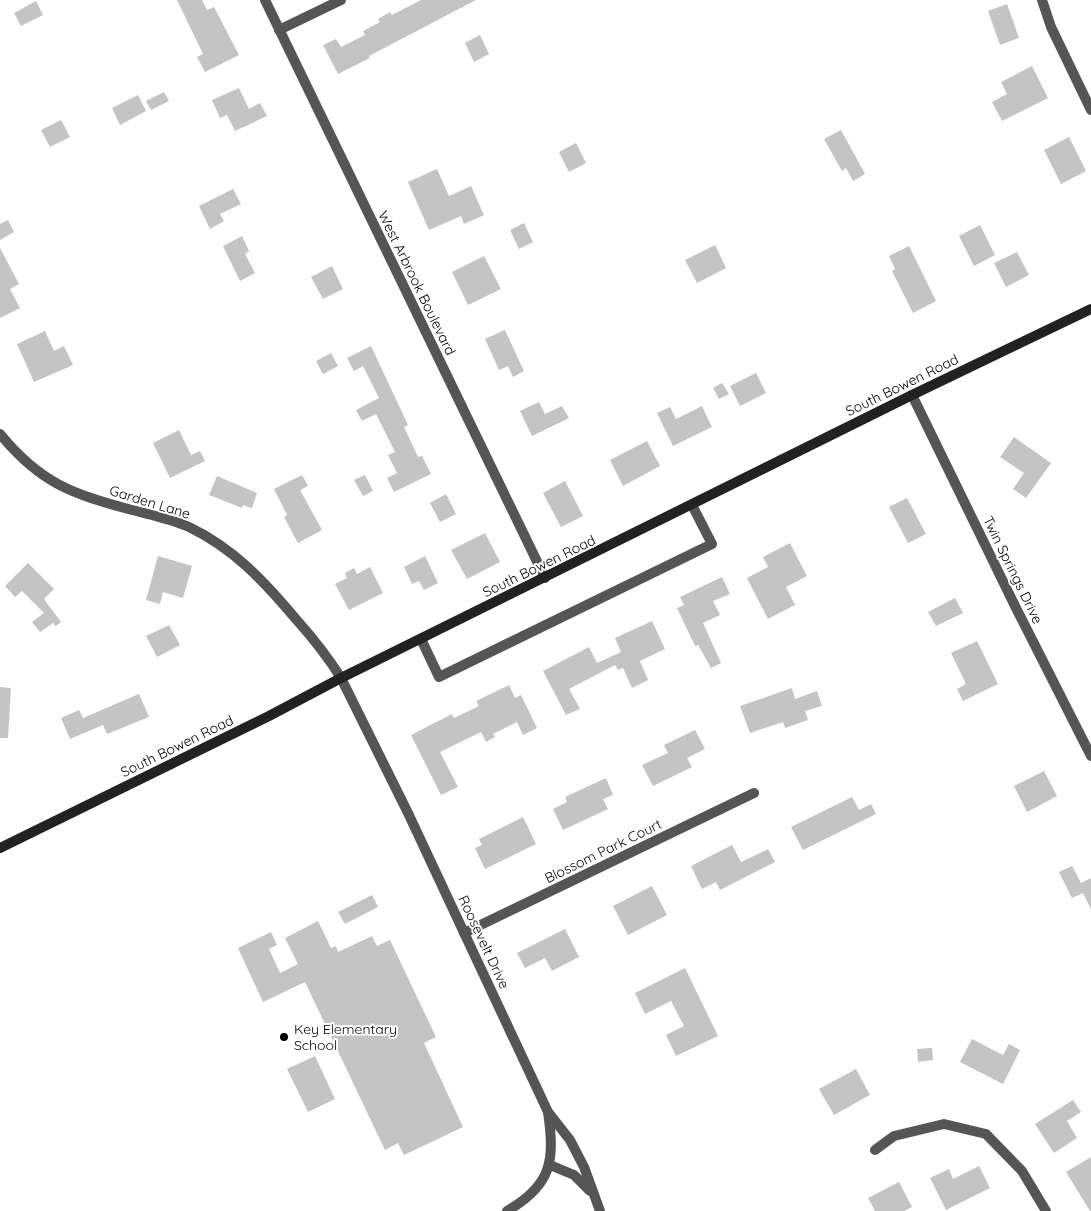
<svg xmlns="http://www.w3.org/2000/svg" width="1091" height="1211" viewBox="0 0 1091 1211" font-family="Quicksand,sans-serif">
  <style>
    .building { fill: #c4c4c4 }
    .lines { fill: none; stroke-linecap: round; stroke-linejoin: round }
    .minor { stroke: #555; stroke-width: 10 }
    .tertiary { stroke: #555; stroke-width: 10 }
    .secondary { stroke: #222; stroke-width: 10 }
    .poi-dot { fill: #000; stroke: #fff; stroke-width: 2 }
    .labels { text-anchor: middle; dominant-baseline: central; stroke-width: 4; stroke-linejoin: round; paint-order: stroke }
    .street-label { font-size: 14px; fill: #000; stroke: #fff }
    .poi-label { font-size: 14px; fill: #000; stroke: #fff; text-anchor: start }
  </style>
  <rect width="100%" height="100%" fill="#fff"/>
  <g class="building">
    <polygon points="177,0 202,0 207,10 214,7 239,55 205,72 197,57 203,54"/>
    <polygon points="421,0 476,0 369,56 370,58 338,74 323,45 336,39 341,47 365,35 363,31 380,22 378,19 390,12 392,15"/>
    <polygon points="36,1 43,15 21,26 14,13"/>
    <polygon points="1007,4 1019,38 1000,45 988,11"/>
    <polygon points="480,35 489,54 474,62 465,43"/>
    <polygon points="1032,66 1048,98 1002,121 992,102 1007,94 1001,82"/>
    <polygon points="239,88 249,109 260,103 267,116 235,131 227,115 220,118 212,100"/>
    <polygon points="164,92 169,101 151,110 146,101"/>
    <polygon points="138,95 146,111 120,125 112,108"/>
    <polygon points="61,120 70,137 50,147 41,130"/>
    <polygon points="841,130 865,174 853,181 846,168 842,171 824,139"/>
    <polygon points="1069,137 1086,171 1061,184 1044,150"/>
    <polygon points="576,143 586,163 569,172 559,152"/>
    <polygon points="437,169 449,196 471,186 484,215 464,224 461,216 429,230 408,182"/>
    <polygon points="233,189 241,204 220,214 224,221 210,229 199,206"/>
    <polygon points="8,220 14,232 0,240 0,224"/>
    <polygon points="524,223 533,242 519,249 510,230"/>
    <polygon points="980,225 995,255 974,266 959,236"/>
    <polygon points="242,236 249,251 245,254 255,273 240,281 223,246"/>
    <polygon points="715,245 726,268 697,283 685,260"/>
    <polygon points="909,246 936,301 913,313 892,271 895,269 889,256"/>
    <polygon points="0,248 19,284 10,289 20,308 0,318"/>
    <polygon points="1017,252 1029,275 1006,287 994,263"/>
    <polygon points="484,256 501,289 468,305 452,272"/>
    <polygon points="332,266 343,289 323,299 311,277"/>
    <polygon points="505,330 524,371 513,377 508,366 499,370 485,339"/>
    <polygon points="45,331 54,351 64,346 73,365 34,382 17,344"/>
    <polygon points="371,346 408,425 404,427 418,457 422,456 431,474 394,492 387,478 397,473 388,455 395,452 376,414 362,421 356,410 379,398 363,366 354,371 347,358"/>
    <polygon points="331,353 338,366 323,374 316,361"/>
    <polygon points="756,373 766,393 740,406 730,386"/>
    <polygon points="722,383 729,394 719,399 713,388"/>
    <polygon points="539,402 545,414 562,406 569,418 532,436 520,411"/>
    <polygon points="702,406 712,427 673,446 657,413 670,407 676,419"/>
    <polygon points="179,430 191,455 200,451 205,461 170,478 153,443"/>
    <polygon points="1014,437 1051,463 1026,498 1013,489 1024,473 1000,457"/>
    <polygon points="647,441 660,466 623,486 610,460"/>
    <polygon points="302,475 308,486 300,490 322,530 298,543 284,517 287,515 274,489"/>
    <polygon points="365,475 373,491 363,496 354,480"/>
    <polygon points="217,476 257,493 252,508 243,505 242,508 209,495"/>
    <polygon points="565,481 583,516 561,527 543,493"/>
    <polygon points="446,494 456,514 440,522 430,503"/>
    <polygon points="907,498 926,534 908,543 889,507"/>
    <polygon points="485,533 500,562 467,579 451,550"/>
    <polygon points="790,543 807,576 786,587 795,605 768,619 747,578 768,567 763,557"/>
    <polygon points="158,556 192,566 183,598 163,592 160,604 146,600"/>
    <polygon points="425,556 438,583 424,590 419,581 412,584 404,567"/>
    <polygon points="28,563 54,589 44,599 61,622 56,626 53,623 40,632 32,622 44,613 22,591 15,597 5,586"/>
    <polygon points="370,567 383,593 349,610 335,584 347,578 345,573 354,568 357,574"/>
    <polygon points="722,577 730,594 713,601 720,615 703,623 721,663 711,668 698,645 695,646 677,608 684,605 680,597"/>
    <polygon points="955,598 963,613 936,626 928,612"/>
    <polygon points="652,621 665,649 640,661 648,680 632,688 623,668 618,670 615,665 569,689 580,709 566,715 543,671 589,647 597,663 621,652 615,638"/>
    <polygon points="169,625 180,645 157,657 146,636"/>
    <polygon points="977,641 998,684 963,701 957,689 966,684 951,653"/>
    <polygon points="509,685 515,698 521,695 537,728 523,735 517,722 493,734 495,737 486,742 481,732 440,752 458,787 441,795 411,735 452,714 454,718 479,706 476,701"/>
    <polygon points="0,687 11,688 8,738 0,738"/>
    <polygon points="792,688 795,699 817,691 822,706 805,711 808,720 785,728 783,722 750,733 740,706"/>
    <polygon points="139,694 149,717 107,734 103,725 70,739 61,718 79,710 83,718"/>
    <polygon points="695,730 705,749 687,758 692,767 653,786 642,765 668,753 664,745"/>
    <polygon points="1044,771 1057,796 1027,812 1014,786"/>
    <polygon points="606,778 613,795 603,799 608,809 563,830 553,809 567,802 565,797"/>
    <polygon points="852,797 859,810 871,804 876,814 803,850 791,827"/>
    <polygon points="523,817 536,844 485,869 475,848 482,845 479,839"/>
    <polygon points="732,845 741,862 768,849 775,862 720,890 716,882 702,889 691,866"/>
    <polygon points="1072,866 1081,883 1091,878 1091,909 1083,893 1072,898 1059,872"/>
    <polygon points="652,886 667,915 628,935 613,906"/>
    <polygon points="372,895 378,907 345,924 338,912"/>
    <polygon points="318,921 331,948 336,946 338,952 372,936 377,946 390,940 436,1037 424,1043 463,1127 404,1155 398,1143 385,1150 305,982 263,1002 238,948 271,932 277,945 269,949 280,973 298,964 285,938"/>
    <polygon points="565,929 579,957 552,971 545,958 525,968 517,953"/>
    <polygon points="685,968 718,1036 676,1056 666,1035 684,1026 671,1001 645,1014 635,993"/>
    <polygon points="972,1039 1003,1055 1009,1044 1020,1050 1003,1084 960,1062"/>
    <polygon points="932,1048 933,1060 918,1062 917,1049"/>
    <polygon points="315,1056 335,1099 308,1112 287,1069"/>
    <polygon points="856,1069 870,1095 834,1115 819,1089"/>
    <polygon points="1073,1100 1081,1112 1067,1121 1077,1138 1054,1153 1035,1124"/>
    <polygon points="1091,1157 1091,1211 1090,1211 1066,1172"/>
    <polygon points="979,1166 990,1188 946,1210 930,1178 949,1169 953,1179"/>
    <polygon points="899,1182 912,1207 904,1211 875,1211 868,1198"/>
  </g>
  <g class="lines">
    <g class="minor">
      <polyline points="1042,0 1051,27 1091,110"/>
      <polyline points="279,30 341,0"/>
      <polyline points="912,395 1016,608 1091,756"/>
      <path d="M0,434c40,49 72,60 132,76 19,5 39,9 57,17 44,21 75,54 106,91 17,19 33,39 46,60"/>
      <polyline points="421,639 439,677 712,544 692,505"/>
      <polyline points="464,933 754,793"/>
      <polyline points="548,1112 570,1140 584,1167 600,1211"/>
      <polyline points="875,1150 894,1136 944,1124 986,1134 1022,1171 1046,1211"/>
      <polyline points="550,1165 574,1175 590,1191"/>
    </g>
    <g class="tertiary">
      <polyline points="265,0 545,578"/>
      <path d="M341,678l67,135 140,299c7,49 4,73 -41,99"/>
    </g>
    <polyline class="secondary" points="0,848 269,716 341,678 912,395 1091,309"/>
  </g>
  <circle class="poi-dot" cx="284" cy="1037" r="5"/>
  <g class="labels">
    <g class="street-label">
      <text transform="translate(417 283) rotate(64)">West Arbrook Boulevard</text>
      <text transform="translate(902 385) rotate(-26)">South Bowen Road</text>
      <text transform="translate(150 502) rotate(17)">Garden Lane</text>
      <text transform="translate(539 566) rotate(-26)">South Bowen Road</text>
      <text transform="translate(1013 570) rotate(64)">Twin Springs Drive</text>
      <text transform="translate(177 746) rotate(-26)">South Bowen Road</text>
      <text transform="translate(603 851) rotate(-26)">Blossom Park Court</text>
      <text transform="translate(484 942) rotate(65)">Roosevelt Drive</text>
    </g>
    <g class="poi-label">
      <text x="294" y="1029">Key Elementary<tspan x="294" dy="16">School</tspan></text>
    </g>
  </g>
</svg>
